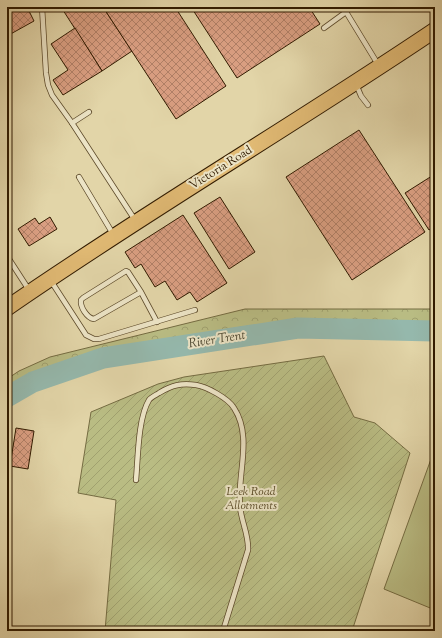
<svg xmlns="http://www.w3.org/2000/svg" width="442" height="638" viewBox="0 0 442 638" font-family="'Sorts Mill Goudy',serif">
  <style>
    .grass { fill: #b9bc83; stroke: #756c42 }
    .forest { fill: url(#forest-crowns); stroke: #756c42 }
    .garden { fill: url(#garden-furrows); stroke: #756c42 }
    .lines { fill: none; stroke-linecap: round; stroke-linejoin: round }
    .river { stroke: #95b8ac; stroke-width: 21 }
    .building { fill: url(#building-cross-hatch); stroke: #311b00 }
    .lane-casing { stroke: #5d4a2a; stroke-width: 6 }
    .primary-casing { stroke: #311b00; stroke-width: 17 }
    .lane { stroke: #ece4c6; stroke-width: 4.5 }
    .primary { stroke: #e1ba74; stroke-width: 15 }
    .labels { text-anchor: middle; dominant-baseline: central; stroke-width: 4; stroke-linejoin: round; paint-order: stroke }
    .street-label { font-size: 12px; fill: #311b00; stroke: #ece4c6 }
    .park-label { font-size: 12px; font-style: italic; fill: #5a4b27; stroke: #ece4c6 }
    .water-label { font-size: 13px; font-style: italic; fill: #4f4a34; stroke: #ece4c6 }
  </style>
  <defs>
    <pattern id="forest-crowns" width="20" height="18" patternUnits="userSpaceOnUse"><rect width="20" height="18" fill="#b9bc83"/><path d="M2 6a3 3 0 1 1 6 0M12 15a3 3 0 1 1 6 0" fill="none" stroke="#a0a16f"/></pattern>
    <pattern id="garden-furrows" width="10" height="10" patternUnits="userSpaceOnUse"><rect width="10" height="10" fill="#b9bc83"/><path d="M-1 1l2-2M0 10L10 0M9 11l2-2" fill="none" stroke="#a0a16f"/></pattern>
    <pattern id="building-cross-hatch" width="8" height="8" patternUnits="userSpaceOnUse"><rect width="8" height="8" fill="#d99e81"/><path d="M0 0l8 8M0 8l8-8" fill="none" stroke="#b18067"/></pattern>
  </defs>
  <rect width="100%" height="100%" fill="#e2d5a8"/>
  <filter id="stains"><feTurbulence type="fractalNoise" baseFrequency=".005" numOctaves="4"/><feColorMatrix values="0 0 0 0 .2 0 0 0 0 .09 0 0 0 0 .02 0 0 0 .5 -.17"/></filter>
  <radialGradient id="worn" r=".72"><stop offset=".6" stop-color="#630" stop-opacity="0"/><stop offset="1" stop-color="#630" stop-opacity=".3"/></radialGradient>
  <polygon class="grass" points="435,448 435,610 384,589"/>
  <path class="forest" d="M245,309h190v16c-64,-3 -129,-7 -193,2 -28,4 -56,12 -84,17 -43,8 -88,15 -128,34 -8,4 -15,10 -23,14v-13l12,-8 31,-14z"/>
  <polygon class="garden" points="324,356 354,417 375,423 410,453 352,631 105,631 116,500 78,493 91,412 158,384 184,377"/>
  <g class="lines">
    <polyline class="river" points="7,397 33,382 103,358 298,328 435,331"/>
  </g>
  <g class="building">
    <polygon points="7,7 27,7 34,21 7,36"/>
    <polygon points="61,7 103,7 132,51 102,71"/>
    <polygon points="103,7 175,7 226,86 176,119"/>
    <polygon points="191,7 242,7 243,9 246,7 309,7 320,24 237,78"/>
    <polygon points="75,28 102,71 63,95 53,80 68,70 51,44"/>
    <polygon points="359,130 425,232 352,280 286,177"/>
    <polygon points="435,174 435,226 429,230 405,193"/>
    <polygon points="220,197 255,252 229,269 194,213"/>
    <polygon points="183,215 227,283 197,302 190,292 177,300 165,281 155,287 141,264 135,268 125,252"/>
    <polygon points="50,217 57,229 29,246 18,229 35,218 39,224"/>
    <polygon points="16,428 34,431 28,469 10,466"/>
  </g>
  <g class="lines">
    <defs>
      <g id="lane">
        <polyline points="42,7 46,73 48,85 52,95 72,123"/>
        <polyline points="343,7 379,66"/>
        <polyline points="324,28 346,12"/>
        <polyline points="356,84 361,96 368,105"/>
        <polyline points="89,112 72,123 135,220"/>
        <polyline points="79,177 113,234"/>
        <polyline points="7,256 29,290"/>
        <polyline points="51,281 86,335 94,339 99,339 195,310"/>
        <path d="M141,292l-47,27c-7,-1 -14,-12 -13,-19l2,-2 43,-27 2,1 13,20 16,30"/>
        <path d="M136,480c2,-22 2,-62 13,-80 2,-3 7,-5 10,-7 13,-8 22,-10 37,-8 11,2 32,13 38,23 19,29 3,66 6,98 1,15 9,29 8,44l-25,81"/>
      </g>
      <path id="primary" d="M7,308c140,-97 287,-183 428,-278"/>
    </defs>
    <use href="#lane" class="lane-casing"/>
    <use href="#primary" class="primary-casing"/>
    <use href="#lane" class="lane"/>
    <use href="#primary" class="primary"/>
  </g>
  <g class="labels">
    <g class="street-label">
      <text transform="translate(221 168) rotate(-32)">Victoria Road</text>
    </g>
    <g class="park-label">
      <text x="251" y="492">Leek Road<tspan x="251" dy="14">Allotments</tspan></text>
    </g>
    <g class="water-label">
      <text transform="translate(217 340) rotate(-9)">River Trent</text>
    </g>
  </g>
  <rect width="442" height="638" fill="none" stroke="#e2d5a8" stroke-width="24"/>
  <rect x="8" y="8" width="426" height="622" fill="none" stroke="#311b00" stroke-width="2"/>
  <rect x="12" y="12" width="418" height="614" fill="none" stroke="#311b00"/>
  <rect width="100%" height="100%" filter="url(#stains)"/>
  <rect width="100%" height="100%" fill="url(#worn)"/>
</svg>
